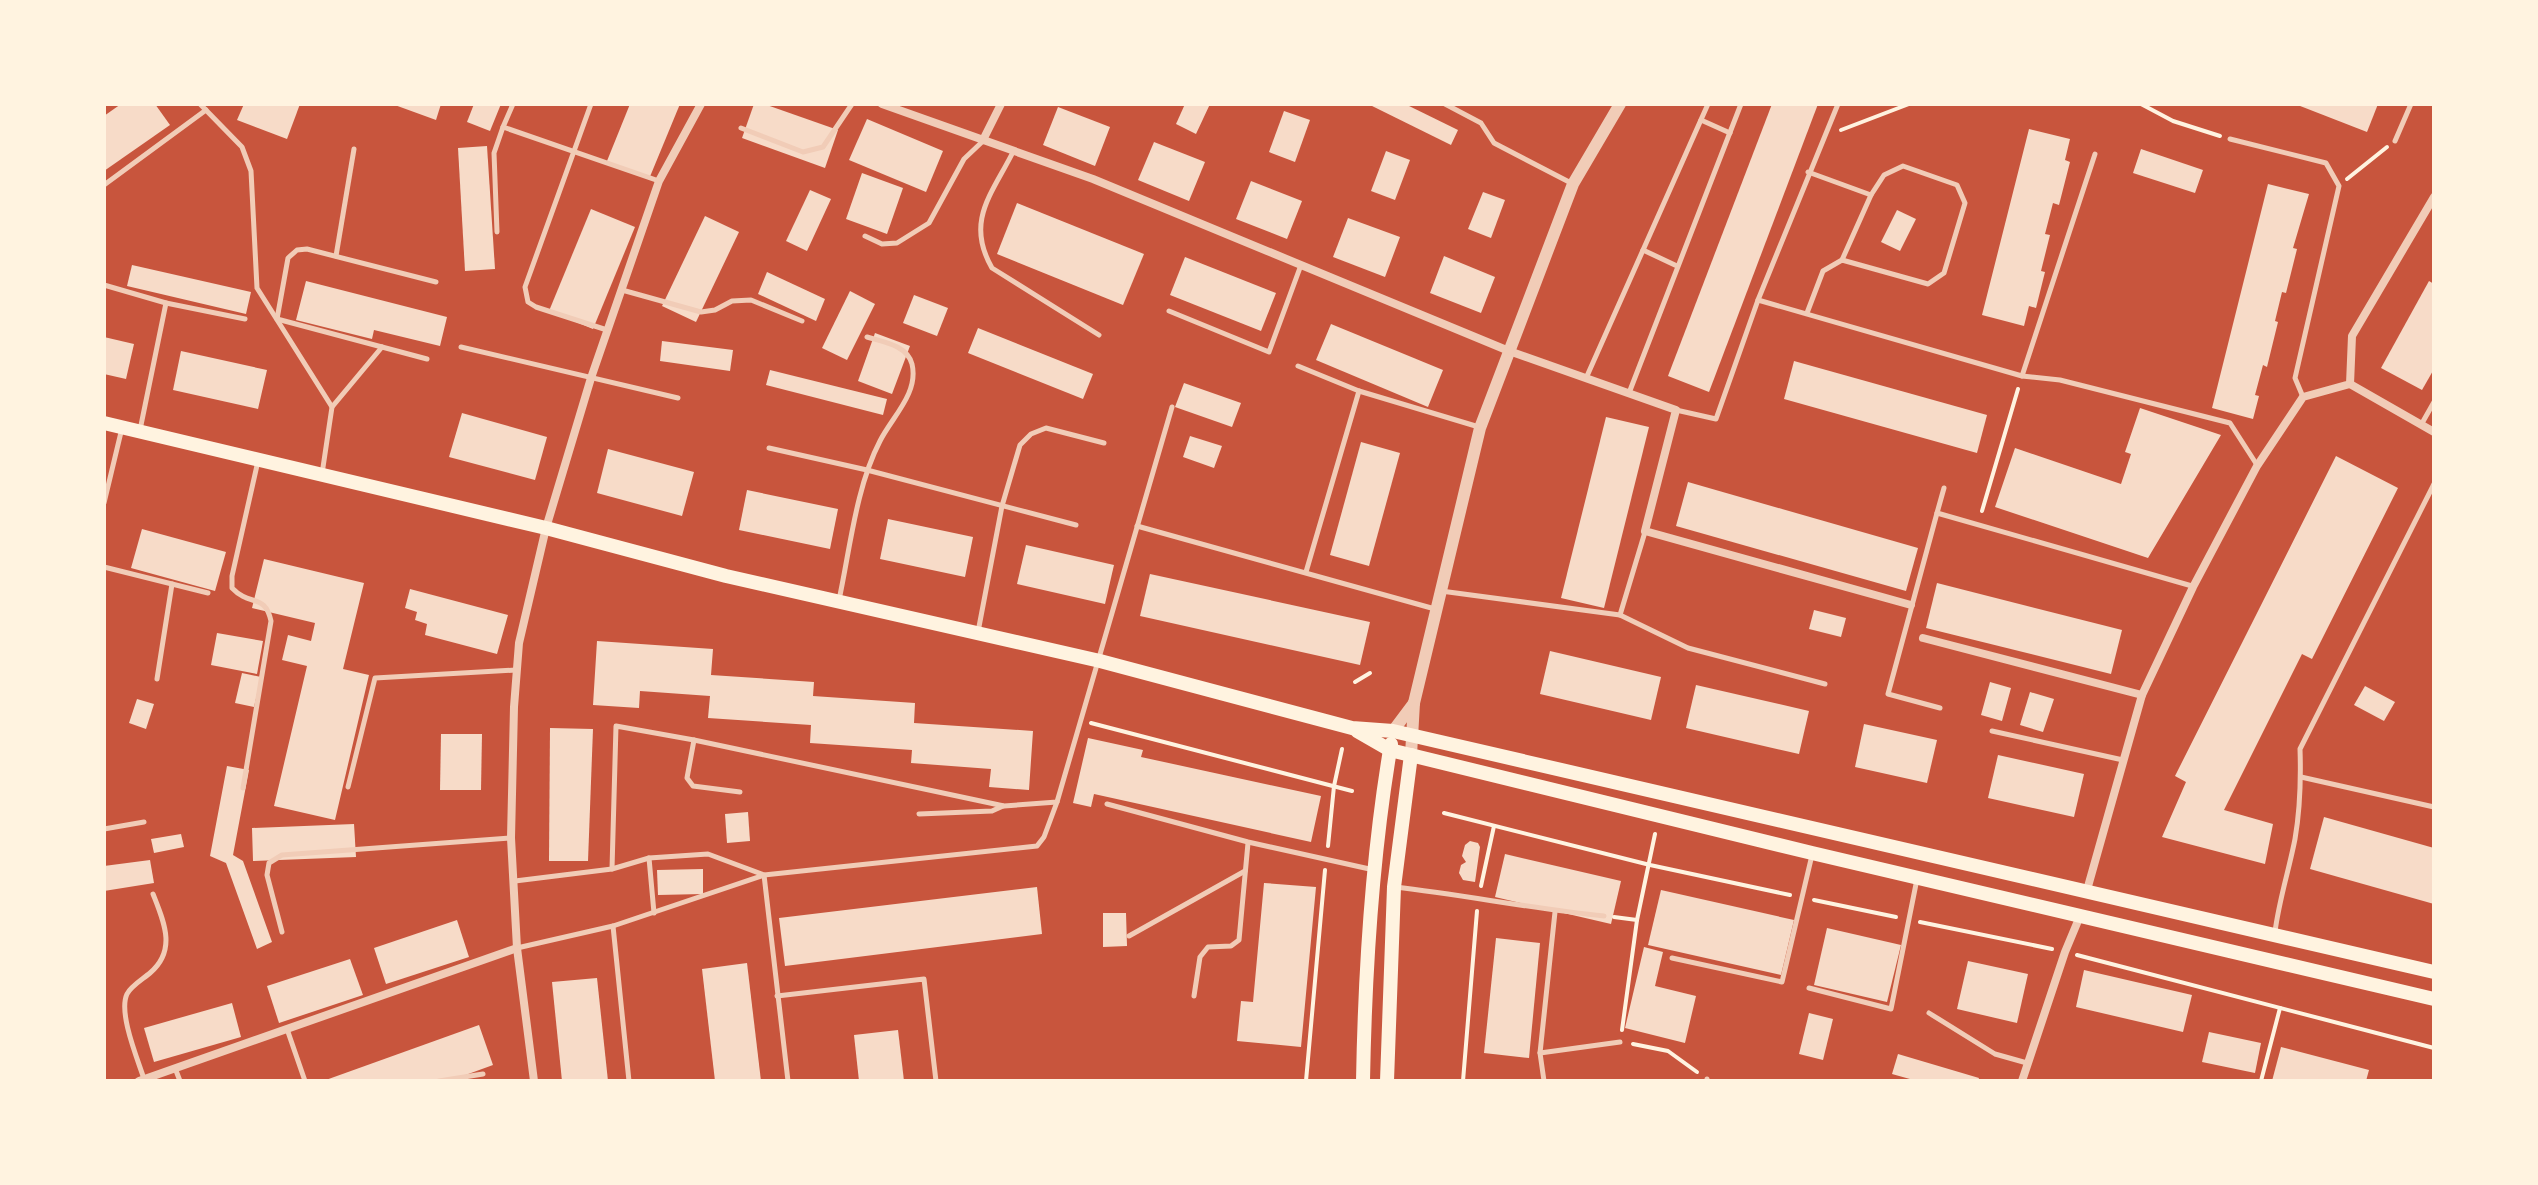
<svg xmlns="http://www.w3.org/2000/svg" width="2538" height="1185" viewBox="0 0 2538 1185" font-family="'IBM Plex Sans',sans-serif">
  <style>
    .building { fill: #f7dbc8 }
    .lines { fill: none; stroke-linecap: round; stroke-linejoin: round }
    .path { stroke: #fff3e0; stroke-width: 4 }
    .service { stroke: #f1ccb7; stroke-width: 5 }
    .minor { stroke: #f1ccb7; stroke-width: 8 }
    .tertiary { stroke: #f1ccb7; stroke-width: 12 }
    .secondary { stroke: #fff3e0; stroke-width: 14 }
  </style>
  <rect width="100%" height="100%" fill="#c8553d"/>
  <g class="building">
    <polygon points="121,104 155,104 170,125 104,171 104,116"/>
    <polygon points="244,104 300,104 287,139 237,120"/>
    <polygon points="392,104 441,104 436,120"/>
    <polygon points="474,104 501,104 490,131 467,122"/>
    <polygon points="630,104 680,104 649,179 607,161"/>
    <polygon points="754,104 764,104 838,130 825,168 742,138"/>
    <polygon points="1185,104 1210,104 1196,134 1176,124"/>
    <polygon points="1368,104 1405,104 1458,130 1451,145"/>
    <polygon points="1772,104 1818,104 1709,392 1668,376"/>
    <polygon points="2295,104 2378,104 2367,132"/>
    <polygon points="1058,107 1110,127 1095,166 1043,145"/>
    <polygon points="1284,111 1310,120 1295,162 1269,152"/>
    <polygon points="867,119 943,151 926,192 849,160"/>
    <polygon points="2029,129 2070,139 2065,160 2070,162 2059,205 2053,203 2045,234 2050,235 2041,271 2045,272 2036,308 2029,306 2024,326 1982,315"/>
    <polygon points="1154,142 1205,162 1189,201 1138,180"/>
    <polygon points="487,146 495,269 465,271 458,148"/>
    <polygon points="2141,149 2203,170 2195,193 2133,173"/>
    <polygon points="1386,151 1410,160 1395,200 1371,191"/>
    <polygon points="862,173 903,188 887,234 846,219"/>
    <polygon points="1251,181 1302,201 1287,239 1236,219"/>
    <polygon points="2268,184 2309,194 2293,248 2297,249 2286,293 2282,292 2275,321 2278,322 2267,367 2263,365 2255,395 2259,396 2253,419 2212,408"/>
    <polygon points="810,190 831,199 807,251 786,241"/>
    <polygon points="1483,192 1505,200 1491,238 1468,229"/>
    <polygon points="1017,203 1144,254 1123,305 997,254"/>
    <polygon points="591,209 635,227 593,329 549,311"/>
    <polygon points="1897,210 1916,219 1900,251 1881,242"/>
    <polygon points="705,216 739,232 696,322 662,306"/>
    <polygon points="1348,218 1400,237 1385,277 1333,257"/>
    <polygon points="1444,256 1495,277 1481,313 1430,293"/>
    <polygon points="1185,257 1276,293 1261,331 1170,295"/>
    <polygon points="132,265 251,292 246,314 127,286"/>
    <polygon points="767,272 825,299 816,321 758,294"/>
    <polygon points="306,281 447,317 440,346 374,330 372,339 296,320"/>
    <polygon points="2429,281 2434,284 2434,369 2422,390 2381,368"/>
    <polygon points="850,291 875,304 847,360 822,348"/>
    <polygon points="914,295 948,308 937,336 903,323"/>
    <polygon points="1331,324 1443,370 1428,407 1316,360"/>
    <polygon points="978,328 1093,374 1083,399 968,353"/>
    <polygon points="875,333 910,346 892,394 858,381"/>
    <polygon points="104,337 134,344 126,379 104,374"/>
    <polygon points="662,341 733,350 730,371 660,361"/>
    <polygon points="181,351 267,370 258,409 173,390"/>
    <polygon points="1794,361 1987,415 1977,453 1784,399"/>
    <polygon points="770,370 887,399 883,415 766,385"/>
    <polygon points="1184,383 1241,403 1232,427 1175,407"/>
    <polygon points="2140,408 2221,435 2148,558 1995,507 2015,448 2121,484 2131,454 2125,452"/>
    <polygon points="462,413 547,437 535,480 449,457"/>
    <polygon points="1606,417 1649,427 1604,608 1561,598"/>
    <polygon points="1190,436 1222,446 1214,468 1183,457"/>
    <polygon points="1361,442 1400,453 1369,566 1330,555"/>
    <polygon points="608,449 694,472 682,516 597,493"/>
    <polygon points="2336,456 2398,488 2312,659 2302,654 2224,810 2273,824 2265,864 2162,837 2186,782 2175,776"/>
    <polygon points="1688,482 1918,548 1906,591 1676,526"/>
    <polygon points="747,490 838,509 830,549 739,530"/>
    <polygon points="888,519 973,537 965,577 880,559"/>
    <polygon points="142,529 226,552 215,591 131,568"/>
    <polygon points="1026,545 1114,565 1105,604 1017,584"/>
    <polygon points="264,559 364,583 343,669 369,675 335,820 274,806 307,666 282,660 288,635 311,641 315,623 252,608"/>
    <polygon points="1150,574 1370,622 1360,665 1140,616"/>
    <polygon points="1937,583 2122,630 2111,674 1926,628"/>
    <polygon points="410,589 508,615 497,654 425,635 427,624 415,620 417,612 405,608"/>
    <polygon points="1814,610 1846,618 1841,637 1809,629"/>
    <polygon points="217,633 263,641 257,674 211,665"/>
    <polygon points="597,641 713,649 711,675 814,682 813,696 915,703 914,723 1033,731 1029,790 989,787 991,769 911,763 912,750 810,743 811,725 708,718 710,696 640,691 639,708 593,705"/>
    <polygon points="1550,651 1661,677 1651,720 1540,694"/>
    <polygon points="242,673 261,677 254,707 235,703"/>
    <polygon points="1990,682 2011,688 2002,721 1981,715"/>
    <polygon points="1696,685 1809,711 1799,754 1686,728"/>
    <polygon points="2365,686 2395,702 2384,721 2354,705"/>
    <polygon points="2030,692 2054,699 2043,732 2020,725"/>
    <polygon points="137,699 154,704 146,729 129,723"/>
    <polygon points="1864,724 1937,740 1927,783 1855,767"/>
    <polygon points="550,728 593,729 588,861 549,861"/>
    <polygon points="441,734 482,734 481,790 440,790"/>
    <polygon points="1088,738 1143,750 1141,757 1321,796 1311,842 1094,794 1091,807 1073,803"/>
    <polygon points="1998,755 2084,774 2074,817 1988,798"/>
    <polygon points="227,766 249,770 233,855 243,861 272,942 257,949 226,863 210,856"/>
    <polygon points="748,812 750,841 727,843 725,814"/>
    <polygon points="2324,817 2434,848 2434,904 2310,869"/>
    <polygon points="354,824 356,857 253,861 252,828"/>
    <polygon points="181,834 184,847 154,853 151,839"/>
    <polygon points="1470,841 1478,843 1480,847 1475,882 1463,880 1459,873 1461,865 1466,862 1462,856 1465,845"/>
    <polygon points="1505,854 1621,881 1611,924 1495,897"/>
    <polygon points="150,860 154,883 104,891 104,866"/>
    <polygon points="703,869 703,894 658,895 657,870"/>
    <polygon points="1264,883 1316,887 1301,1047 1237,1041 1241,1001 1253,1002"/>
    <polygon points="1037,887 1042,934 785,966 779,918"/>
    <polygon points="1661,890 1794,920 1781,975 1648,945"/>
    <polygon points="1103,913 1126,913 1127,946 1103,947"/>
    <polygon points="457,920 469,957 386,984 374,948"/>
    <polygon points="1827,928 1901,945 1887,1002 1814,985"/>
    <polygon points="1496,938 1540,943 1529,1058 1484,1053"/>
    <polygon points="1644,947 1663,952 1655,986 1696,996 1685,1043 1625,1028"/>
    <polygon points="350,959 363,995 279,1023 267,986"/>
    <polygon points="1968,961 2028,974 2017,1023 1957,1009"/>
    <polygon points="747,963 761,1081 715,1081 702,969"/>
    <polygon points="2084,970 2192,995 2183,1032 2076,1007"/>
    <polygon points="597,978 608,1081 562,1081 552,982"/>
    <polygon points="232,1003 241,1037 154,1062 144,1028"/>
    <polygon points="1809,1013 1833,1019 1823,1060 1799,1054"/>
    <polygon points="479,1025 493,1065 449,1081 323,1081"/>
    <polygon points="898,1030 904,1081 859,1081 854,1035"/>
    <polygon points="2209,1032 2261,1043 2255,1073 2202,1062"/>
    <polygon points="2281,1047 2369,1070 2366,1081 2272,1081"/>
    <polygon points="1898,1054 1979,1078 1978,1081 1917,1081 1892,1074"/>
  </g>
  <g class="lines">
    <g class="path">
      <polyline points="2141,104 2173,121 2220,136"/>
      <polyline points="1841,130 1909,104"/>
      <polyline points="2347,179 2387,147"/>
      <polyline points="1982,511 2018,389"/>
      <polyline points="1355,682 1370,673"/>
      <polyline points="1091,723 1352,791"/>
      <polyline points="1444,813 1650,865 1790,895"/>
      <polyline points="1328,846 1334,786 1342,749"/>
      <polyline points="1481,886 1494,826"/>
      <polyline points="1814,900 1896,917"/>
      <polyline points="1614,917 1637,920"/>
      <polyline points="1920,922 2052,949"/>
      <polyline points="2077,955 2434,1048"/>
      <polyline points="1622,1030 1637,920 1655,834"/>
      <polyline points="1633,1044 1668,1051 1697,1072"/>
      <polyline points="1306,1081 1325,870"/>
      <polyline points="1463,1081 1477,911"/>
      <polyline points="2261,1081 2280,1008"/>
    </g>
    <g class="service">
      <polyline points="200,104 242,147 251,171 257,288 332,407 322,474"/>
      <polyline points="591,104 525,287 528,302 536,307 607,330"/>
      <polyline points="1445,104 1481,123 1494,143 1573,184"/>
      <polyline points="1701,120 1730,133"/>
      <polyline points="503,127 513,104"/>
      <polyline points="741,128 803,152 823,147 852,104"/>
      <polyline points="2230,139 2326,163 2339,186 2295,378 2303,397"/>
      <polyline points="2395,141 2411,104"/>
      <path d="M1013,152c-21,42 -48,69 -21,116l107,67"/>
      <polyline points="104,185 206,110"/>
      <polyline points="497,232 494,153 503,127 659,181"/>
      <polyline points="865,236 882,244 897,243 929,223 964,159 983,141"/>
      <polyline points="1643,250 1677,266"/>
      <polyline points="336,256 354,149"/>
      <polyline points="1842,260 1871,195"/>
      <polyline points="104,285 166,303 245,319"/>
      <polyline points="622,290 701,312 715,310 732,301 751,300 802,321"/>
      <polyline points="1758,300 2022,376 2060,380 2230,423 2257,465"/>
      <polyline points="1169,311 1269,352 1301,265"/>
      <polyline points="1807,313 1823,271 1842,260 1928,284 1944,273 1965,203 1957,185 1903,166 1884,175 1871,195 1808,172"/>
      <polyline points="461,347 678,398"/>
      <polyline points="427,359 277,319 288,258 297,250 307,249 436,282"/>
      <polyline points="1298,366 1359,391 1479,427"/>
      <polyline points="1587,376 1708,104"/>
      <polyline points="2022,376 2095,154"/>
      <polyline points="1629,393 1741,104"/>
      <polyline points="332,407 382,347"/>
      <polyline points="1676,410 1716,419 1758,300 1838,104"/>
      <polyline points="2421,425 2434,402"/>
      <polyline points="140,430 166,303"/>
      <polyline points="769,448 867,470 1076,525"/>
      <polyline points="104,503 122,428"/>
      <polyline points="1937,513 1944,488"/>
      <polyline points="1137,526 1435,609"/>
      <polyline points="104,567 208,593"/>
      <polyline points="1306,572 1359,391"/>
      <polyline points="1441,591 1620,615 1688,648 1825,684"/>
      <path d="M839,600c11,-51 17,-113 41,-159 12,-24 39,-48 32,-77 -5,-19 -29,-22 -45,-27"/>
      <polyline points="1620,615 1645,532"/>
      <polyline points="978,632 1002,506 1020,445 1031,434 1046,428 1104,443"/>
      <polyline points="157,679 172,584"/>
      <polyline points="1940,708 1888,694 1937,513 2192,586"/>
      <polyline points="1992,731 2123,760"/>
      <polyline points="694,740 687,778 693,786 740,792"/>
      <polyline points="2301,777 2434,807"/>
      <polyline points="348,787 375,678 516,670"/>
      <path d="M243,788l28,-167c-6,-28 -21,-14 -39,-33v-12l26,-115"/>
      <polyline points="1107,804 1248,842 1374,870"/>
      <polyline points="919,814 992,811 1003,806"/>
      <polyline points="104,829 144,822"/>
      <polyline points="649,858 654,913"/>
      <polyline points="612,869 616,726 694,740 1004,806 1057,802 1172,407"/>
      <polyline points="515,881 612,869 649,858 708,854 764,875 1037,846 1044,837 1057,802"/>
      <path d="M1395,887c70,8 139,22 209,29"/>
      <polyline points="613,926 629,1081"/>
      <polyline points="282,932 267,875 269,863 282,855 511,838"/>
      <path d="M2275,932c4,-32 14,-62 20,-93 5,-29 6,-60 5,-90l134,-265"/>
      <polyline points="1129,936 1245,871"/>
      <polyline points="517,948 613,926 764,875 788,1081"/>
      <polyline points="1672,958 1782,982 1812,855"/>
      <polyline points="1809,988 1891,1009 1917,879"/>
      <polyline points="777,996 924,979 936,1081"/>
      <polyline points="1194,996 1200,957 1208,947 1231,946 1239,940 1248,843"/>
      <polyline points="1929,1013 1995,1054 2027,1063"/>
      <polyline points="287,1029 305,1081"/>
      <polyline points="1540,1053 1620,1042"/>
      <polyline points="175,1068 180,1081"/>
      <path d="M144,1079c-6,-19 -26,-66 -17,-85 4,-8 16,-15 23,-21 27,-23 14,-51 3,-79"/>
      <polyline points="1707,1079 1707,1081"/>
      <polyline points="439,1081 483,1074"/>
      <polyline points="1544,1081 1540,1053 1555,912"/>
    </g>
    <g class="minor">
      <polyline points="882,104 1093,179 1509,351 1676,410 1645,531 1911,605"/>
      <polyline points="983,140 1001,104"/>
      <polyline points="2350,384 2434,432"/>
      <polyline points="1923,638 2142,695"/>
      <polyline points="2087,890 2142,695 2193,587 2257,466 2303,397 2350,384 2352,336 2434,197"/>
      <polyline points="139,1081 517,948"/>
      <polyline points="534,1081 517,948 511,838 514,707 519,643 546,528 591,378 659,181 701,104"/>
      <polyline points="2022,1081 2065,952 2080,916"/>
    </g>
    <g class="tertiary">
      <polyline points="1393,731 1414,703"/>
      <polyline points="1411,755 1414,703 1480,428 1573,184 1620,104"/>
    </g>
    <g class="secondary">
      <polyline points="104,423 546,528 726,576 1100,661 1352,728 1393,731 2434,972"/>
      <polyline points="1357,731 1390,750 1812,853 2434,999"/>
      <path d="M1363,1081c2,-113 9,-226 28,-337"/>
      <polyline points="1387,1081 1394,887 1411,755"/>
    </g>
  </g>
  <rect width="2538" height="1185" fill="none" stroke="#fff3e0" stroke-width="212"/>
</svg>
